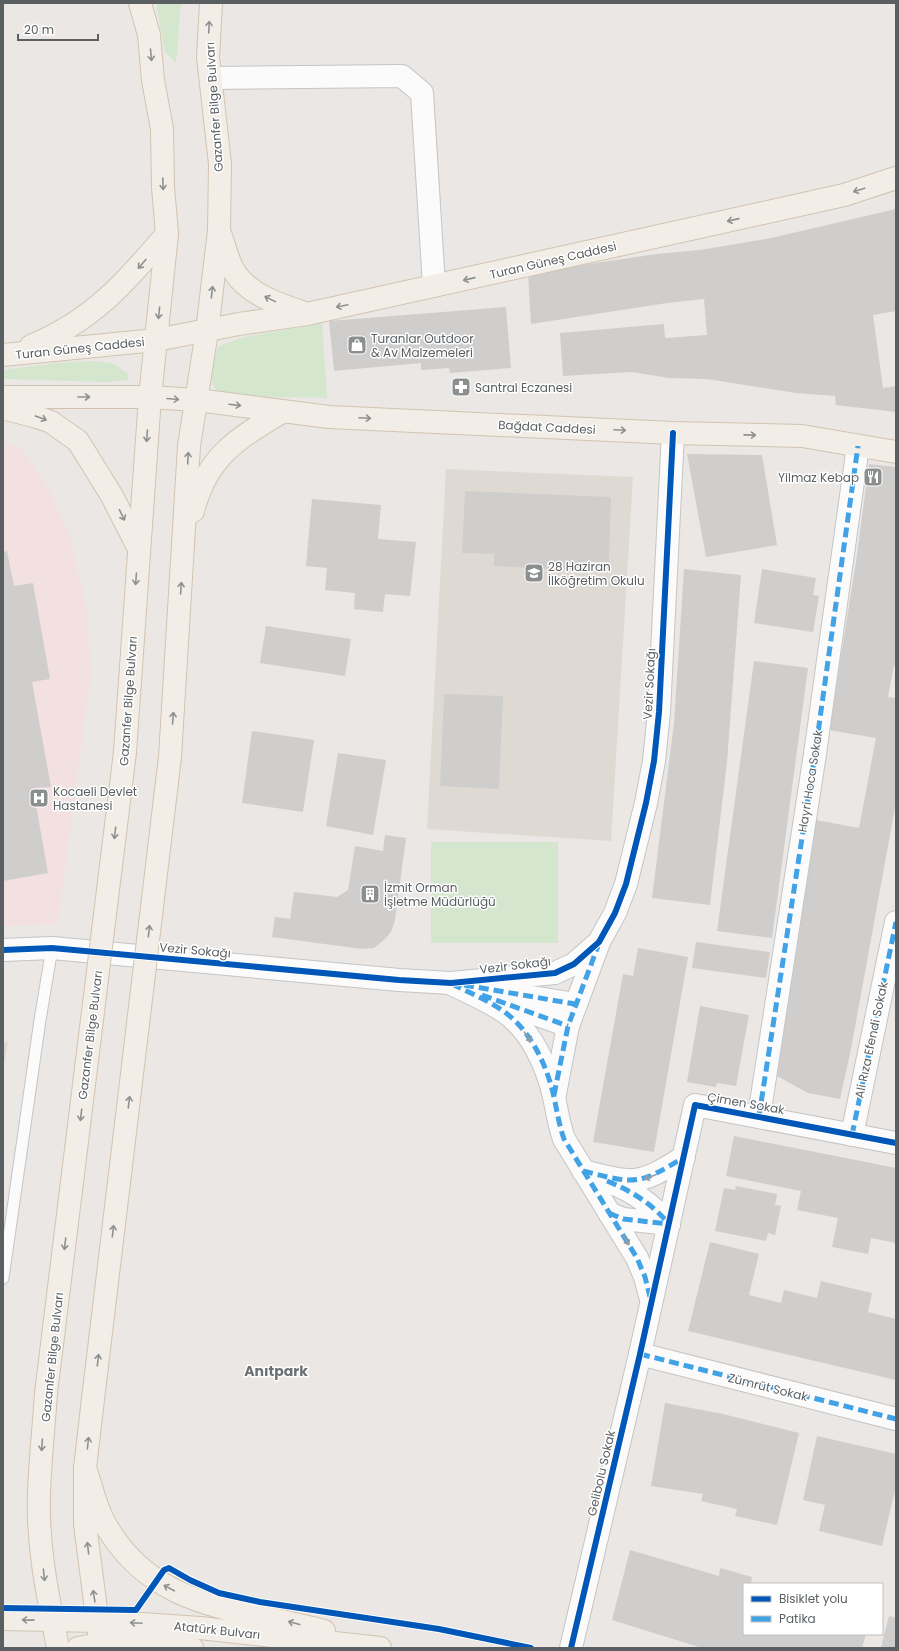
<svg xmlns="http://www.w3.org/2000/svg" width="899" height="1651" viewBox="0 0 899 1651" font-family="Poppins,sans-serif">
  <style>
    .education { fill: #dedad3 }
    .medical { fill: #f3e1e1 }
    .green { fill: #d5e6cf }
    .building { fill: #d0cecd }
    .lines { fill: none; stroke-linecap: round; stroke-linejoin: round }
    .lane-casing { stroke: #c5c5c5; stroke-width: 13 }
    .street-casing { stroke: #c5c5c5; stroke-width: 24 }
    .primary-casing { stroke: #d2c3b1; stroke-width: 24 }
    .lane { stroke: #fcfbfb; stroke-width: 11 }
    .street { stroke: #fcfbfb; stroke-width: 22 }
    .primary { stroke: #f2eee7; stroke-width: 22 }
    .primary-bridge-casing { stroke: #d2c3b1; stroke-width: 24; stroke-linecap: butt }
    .primary-bridge { stroke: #f2eee7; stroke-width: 22 }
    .quiet { stroke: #42a2e6; stroke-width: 5; stroke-dasharray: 10 5; stroke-linecap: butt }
    .cycleway-casing { stroke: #fff; stroke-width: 8 }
    .cycleway { stroke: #0057b8; stroke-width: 6 }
    .oneway { stroke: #8f9191 }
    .oneway2 { stroke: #9b9d9f }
    .labels { text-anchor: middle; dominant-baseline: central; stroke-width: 3; stroke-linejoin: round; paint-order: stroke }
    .street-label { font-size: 12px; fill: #5a5f62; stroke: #fff }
    .poi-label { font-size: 12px; fill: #5a5f62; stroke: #fff; text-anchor: start }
    .quarter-label { font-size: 14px; font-weight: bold; fill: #6b7174; stroke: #fff }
  </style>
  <rect width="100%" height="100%" fill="#eae7e4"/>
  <g class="education">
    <polygon points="446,469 633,477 611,841 427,829"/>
    <polygon points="8,1041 3,1071 3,1043"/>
  </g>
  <polygon class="medical" points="3,442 17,445 44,480 70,535 87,613 91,672 58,924 3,926"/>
  <g class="green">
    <polygon points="156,3 181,3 176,63 165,52"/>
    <path d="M322,323l5,75c-17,-1 -98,1 -108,-6 -14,-9 -6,-34 0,-46l21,-8z"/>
    <polygon points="96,361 114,364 127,373 128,380 107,382 3,379 3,370 57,363"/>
    <rect x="431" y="842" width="127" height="101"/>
  </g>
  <g class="building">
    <polygon points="896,209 896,311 873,315 883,388 896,386 896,412 836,405 835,396 796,393 707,379 669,378 632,372 563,376 560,333 664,324 665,338 707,335 704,299 667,303 531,324 528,273 657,254 700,250 771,238"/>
    <polygon points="506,307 511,368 450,373 449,368 421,370 421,363 334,371 329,321"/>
    <polygon points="687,454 762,455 777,545 706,557"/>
    <polygon points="869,464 896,467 896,666 894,665 888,697 896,698 896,802 851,1049 840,1099 808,1093 777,1076 816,820 859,828 876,738 829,730 856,562"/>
    <polygon points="465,491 611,497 609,562 584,561 583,570 494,566 494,554 462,553"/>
    <polygon points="312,499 381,505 378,539 416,542 410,596 385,594 383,612 354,609 355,593 325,590 327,568 306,566"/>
    <polygon points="7,551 14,586 33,583 50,679 32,682 51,787 33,788 48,873 3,881 3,552"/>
    <polygon points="684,569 741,575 727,762 710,905 652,898 674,723"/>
    <polygon points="762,569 816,578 813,595 819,596 813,632 754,623"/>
    <polygon points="266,626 351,639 345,676 260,663"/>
    <polygon points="754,661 808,668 772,938 717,931"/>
    <polygon points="444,694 503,696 499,789 440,786"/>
    <polygon points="252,731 314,740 303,812 242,803"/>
    <polygon points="338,753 386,760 373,835 326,826"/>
    <polygon points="385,835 406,838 395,920 391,932 384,940 374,948 362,949 272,937 275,917 290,919 294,892 337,897 348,890 355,846 383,851"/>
    <polygon points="696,942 770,952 766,978 692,968"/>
    <polygon points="638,948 688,957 654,1152 593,1142 623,974 633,976"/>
    <polygon points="700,1006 749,1015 736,1086 717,1083 716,1087 687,1082"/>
    <polygon points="734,1136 896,1168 896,1243 871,1238 868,1254 832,1247 838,1218 797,1210 801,1191 726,1176"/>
    <polygon points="736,1186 777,1194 775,1205 781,1206 775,1235 768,1233 766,1241 715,1231 724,1188 735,1190"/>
    <polygon points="710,1242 759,1254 749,1295 781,1303 784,1290 817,1298 821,1281 872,1293 868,1312 896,1319 896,1380 688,1331"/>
    <polygon points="665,1403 723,1414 799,1433 777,1525 735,1516 737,1509 701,1501 703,1494 651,1486"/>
    <polygon points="817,1436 896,1454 896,1486 882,1546 819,1531 825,1505 803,1500"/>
    <polygon points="630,1550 719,1576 720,1568 752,1577 751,1584 744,1584 744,1634 866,1634 862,1648 702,1648 612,1620"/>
    <polygon points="889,1616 896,1618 896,1648 881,1648"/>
  </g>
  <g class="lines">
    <defs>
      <polyline id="lane" points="3,1278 40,1020 52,948"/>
      <g id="street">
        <polyline points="211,78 402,76 422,93 434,286"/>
        <polyline points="3,950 52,948 399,980 451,983 555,973 574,964 599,942 615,913 626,884 646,803 654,761 659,712 673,433"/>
        <path d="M451,984c19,9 38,17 55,29 26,19 41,53 48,84 3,14 5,28 10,42l73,119 8,19 6,22"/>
        <polyline points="483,989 575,1004"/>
        <polyline points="502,1002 568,1026"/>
        <polyline points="555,1094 568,1026 598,945"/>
        <polyline points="759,1116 815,754 858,446"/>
        <polyline points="852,1135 896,922"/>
        <path d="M583,1171c52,13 55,15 101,-14"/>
        <path d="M612,1183c23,9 41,23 57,41"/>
        <polyline points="609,1213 623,1219 669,1224"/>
        <polyline points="640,1354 896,1419"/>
        <polyline points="571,1648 640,1354 695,1105 896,1143"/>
      </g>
      <g id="primary">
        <path d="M221,236c4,12 7,25 13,35 14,24 47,34 71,42"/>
        <path d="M31,346c61,-25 94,-63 136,-112"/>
        <polyline points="3,355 156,340 239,324 307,314 844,195 896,178"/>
        <polyline points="3,397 150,397 197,400 329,417 673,433 802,436 896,452"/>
        <polyline points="3,408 37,417 51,422 78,441 112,496 138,547"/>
        <path d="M193,511c14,-55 44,-72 89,-99"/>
        <polyline points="125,752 150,397 167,234 163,187 162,129 153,80 149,35 140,3"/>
        <polyline points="170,757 189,446 207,331 219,231 220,164 208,57 211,3"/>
        <path d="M46,1393c-2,33 -6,67 -7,100 -2,53 9,104 19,155"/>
        <polyline points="93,1399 85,1468 85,1524 101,1648"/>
        <path d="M85,1468c6,17 10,36 18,52 47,90 136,88 221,111"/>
        <polyline points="3,1619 98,1621 200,1628 380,1648"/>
        <path d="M78,1648c37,-8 77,-4 114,0"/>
      </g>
    </defs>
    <use href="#lane" class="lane-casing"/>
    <use href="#street" class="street-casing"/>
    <use href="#primary" class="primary-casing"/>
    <use href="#lane" class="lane"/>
    <use href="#street" class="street"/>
    <use href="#primary" class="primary"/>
    <defs>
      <g id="primary-bridge">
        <polyline points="46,1393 125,752"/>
        <polyline points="93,1399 170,757"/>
      </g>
    </defs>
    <use href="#primary-bridge" class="primary-bridge-casing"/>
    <use href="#primary-bridge" class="primary-bridge"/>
    <g class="quiet">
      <path d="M452,984c18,9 38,17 54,29 26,20 41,53 48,84 3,14 5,28 10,42l73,119 8,19 5,20"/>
      <polyline points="464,985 575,1004"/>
      <polyline points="482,995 568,1026"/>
      <polyline points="554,1095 568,1026 598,946"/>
      <polyline points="759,1116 815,754 858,446"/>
      <polyline points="852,1135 896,922"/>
      <path d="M583,1171c52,13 55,15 101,-14"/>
      <path d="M607,1181c25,10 45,23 62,43"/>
      <polyline points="609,1213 623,1219 669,1224"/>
      <polyline points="640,1354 896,1419"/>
    </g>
    <defs>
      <g id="cycleway">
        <polyline points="3,950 52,948 399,980 451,983 555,973 574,964 599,942 615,913 626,884 646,803 654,761 659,712 673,433"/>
        <polyline points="3,1608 136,1610 164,1570 169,1568 190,1580 219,1593 260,1602 439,1629 531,1648"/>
        <polyline points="571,1648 640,1354 695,1105 896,1143"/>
      </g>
    </defs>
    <use href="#cycleway" class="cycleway-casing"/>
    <use href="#cycleway" class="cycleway"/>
  </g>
  <defs><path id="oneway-shaft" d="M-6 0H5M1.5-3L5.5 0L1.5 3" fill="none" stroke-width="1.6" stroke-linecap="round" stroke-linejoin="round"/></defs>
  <g class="oneway">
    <use href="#oneway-shaft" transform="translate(209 27) rotate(-87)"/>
    <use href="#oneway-shaft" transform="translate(151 55) rotate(85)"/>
    <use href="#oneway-shaft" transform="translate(163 184) rotate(88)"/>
    <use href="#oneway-shaft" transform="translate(859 190) rotate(162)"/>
    <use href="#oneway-shaft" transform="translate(733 220) rotate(167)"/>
    <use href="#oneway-shaft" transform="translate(142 264) rotate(131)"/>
    <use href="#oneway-shaft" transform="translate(469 279) rotate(167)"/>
    <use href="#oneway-shaft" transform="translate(212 292) rotate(-83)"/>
    <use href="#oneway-shaft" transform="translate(270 299) rotate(-154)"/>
    <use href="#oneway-shaft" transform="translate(342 306) rotate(168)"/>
    <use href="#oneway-shaft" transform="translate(159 313) rotate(96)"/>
    <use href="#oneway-shaft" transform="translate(84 397)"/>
    <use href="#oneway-shaft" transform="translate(173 399) rotate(5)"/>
    <use href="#oneway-shaft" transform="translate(235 405) rotate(7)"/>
    <use href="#oneway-shaft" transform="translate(41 418) rotate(20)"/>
    <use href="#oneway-shaft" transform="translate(365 418) rotate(3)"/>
    <use href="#oneway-shaft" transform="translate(620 430) rotate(3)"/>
    <use href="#oneway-shaft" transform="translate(750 435) rotate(1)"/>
    <use href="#oneway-shaft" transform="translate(147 436) rotate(94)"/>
    <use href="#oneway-shaft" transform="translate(188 458) rotate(-87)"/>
    <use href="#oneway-shaft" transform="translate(122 515) rotate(64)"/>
    <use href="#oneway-shaft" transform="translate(136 579) rotate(94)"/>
    <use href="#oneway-shaft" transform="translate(181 588) rotate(-86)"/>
    <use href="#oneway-shaft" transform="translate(173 718) rotate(-86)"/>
    <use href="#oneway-shaft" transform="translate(115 833) rotate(97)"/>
    <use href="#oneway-shaft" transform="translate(149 931) rotate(-83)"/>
    <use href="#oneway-shaft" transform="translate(129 1102) rotate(-83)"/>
    <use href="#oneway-shaft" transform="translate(81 1115) rotate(97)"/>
    <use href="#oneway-shaft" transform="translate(113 1231) rotate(-83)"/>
    <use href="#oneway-shaft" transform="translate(65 1244) rotate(97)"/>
    <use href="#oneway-shaft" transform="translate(98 1360) rotate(-83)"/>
    <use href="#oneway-shaft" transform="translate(88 1443) rotate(-84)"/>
    <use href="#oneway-shaft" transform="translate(42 1445) rotate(94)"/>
    <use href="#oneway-shaft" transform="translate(88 1548) rotate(-96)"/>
    <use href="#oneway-shaft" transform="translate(44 1575) rotate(84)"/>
    <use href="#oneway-shaft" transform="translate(169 1588) rotate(-152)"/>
    <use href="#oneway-shaft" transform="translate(94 1596) rotate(-99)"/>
    <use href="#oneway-shaft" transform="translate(28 1620) rotate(-179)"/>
    <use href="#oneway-shaft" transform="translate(136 1623) rotate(-177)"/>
    <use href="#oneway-shaft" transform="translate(294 1623) rotate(-165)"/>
  </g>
  <g class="oneway2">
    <use href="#oneway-shaft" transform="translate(528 1037) rotate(53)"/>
    <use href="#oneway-shaft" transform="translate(650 1177) rotate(159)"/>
    <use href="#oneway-shaft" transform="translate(626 1240) rotate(58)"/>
  </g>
  <defs>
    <symbol id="shop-square" viewBox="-11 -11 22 22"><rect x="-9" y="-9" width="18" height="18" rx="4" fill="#8c8f90" stroke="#fff"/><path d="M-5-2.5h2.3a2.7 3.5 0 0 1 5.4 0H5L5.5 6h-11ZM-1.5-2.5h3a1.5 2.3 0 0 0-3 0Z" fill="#fff"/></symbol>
    <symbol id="pharmacy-square" viewBox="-11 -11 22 22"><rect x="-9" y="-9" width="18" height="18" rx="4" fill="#8c8f90" stroke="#fff"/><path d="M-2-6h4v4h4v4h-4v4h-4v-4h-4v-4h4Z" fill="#fff"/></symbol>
    <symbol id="restaurant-square" viewBox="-11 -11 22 22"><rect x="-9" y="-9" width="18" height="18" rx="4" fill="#8c8f90" stroke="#fff"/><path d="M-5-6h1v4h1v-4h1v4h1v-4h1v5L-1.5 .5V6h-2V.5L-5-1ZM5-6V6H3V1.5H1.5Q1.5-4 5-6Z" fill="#fff"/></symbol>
    <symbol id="school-square" viewBox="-11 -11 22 22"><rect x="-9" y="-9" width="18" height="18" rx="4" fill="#8c8f90" stroke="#fff"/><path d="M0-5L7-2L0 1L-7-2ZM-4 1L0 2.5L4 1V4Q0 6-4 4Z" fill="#fff"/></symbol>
    <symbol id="hospital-square" viewBox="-11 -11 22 22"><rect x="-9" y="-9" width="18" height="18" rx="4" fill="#8c8f90" stroke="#fff"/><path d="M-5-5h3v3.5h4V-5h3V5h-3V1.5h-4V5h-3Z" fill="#fff"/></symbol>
    <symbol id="building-square" viewBox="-11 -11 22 22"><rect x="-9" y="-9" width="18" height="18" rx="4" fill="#8c8f90" stroke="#fff"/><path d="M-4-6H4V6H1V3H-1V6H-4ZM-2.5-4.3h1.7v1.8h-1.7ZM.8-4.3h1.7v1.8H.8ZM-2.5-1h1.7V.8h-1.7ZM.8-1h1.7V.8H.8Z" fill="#fff"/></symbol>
  </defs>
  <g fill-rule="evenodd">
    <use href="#shop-square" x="346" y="334" width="22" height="22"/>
    <use href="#pharmacy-square" x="450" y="376" width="22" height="22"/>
    <use href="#restaurant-square" x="862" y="466" width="22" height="22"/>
    <use href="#school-square" x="523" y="562" width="22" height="22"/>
    <use href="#hospital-square" x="28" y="787" width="22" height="22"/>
    <use href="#building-square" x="359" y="883" width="22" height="22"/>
  </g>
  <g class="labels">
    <g class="street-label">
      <text transform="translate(214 107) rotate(-94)">Gazanfer Bilge Bulvarı</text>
      <text transform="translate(553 260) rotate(-13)">Turan Güneş Caddesi</text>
      <text transform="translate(80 348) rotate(-6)">Turan Güneş Caddesi</text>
      <text transform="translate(547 427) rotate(3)">Bağdat Caddesi</text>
      <text transform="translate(649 684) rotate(-87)">Vezir Sokağı</text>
      <text transform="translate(128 701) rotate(-86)">Gazanfer Bilge Bulvarı</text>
      <text transform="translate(810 781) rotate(-81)">Hayri Hoca Sokak</text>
      <text transform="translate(195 950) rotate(5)">Vezir Sokağı</text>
      <text transform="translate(515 965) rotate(-7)">Vezir Sokağı</text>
      <text transform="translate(90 1035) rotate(-83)">Gazanfer Bilge Bulvarı</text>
      <text transform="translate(871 1040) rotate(-78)">Ali Rıza Efendi Sokak</text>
      <text transform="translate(746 1103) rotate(10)">Çimen Sokak</text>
      <text transform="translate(52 1357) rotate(-84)">Gazanfer Bilge Bulvarı</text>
      <text transform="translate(768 1387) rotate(14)">Zümrüt Sokak</text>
      <text transform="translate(601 1473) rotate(-77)">Gelibolu Sokak</text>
      <text transform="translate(217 1630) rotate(6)">Atatürk Bulvarı</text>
    </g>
    <g class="poi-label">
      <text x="371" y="338">Turanlar Outdoor<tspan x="371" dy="14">&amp; Av Malzemeleri</tspan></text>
      <text x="475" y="387">Santral Eczanesi</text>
      <text x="859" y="477" text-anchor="end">Yilmaz Kebap</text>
      <text x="548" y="566">28 Haziran<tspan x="548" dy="14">İlköğretim Okulu</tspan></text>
      <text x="53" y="791">Kocaeli Devlet<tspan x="53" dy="14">Hastanesi</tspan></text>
      <text x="384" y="887">İzmit Orman<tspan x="384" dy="14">İşletme Müdürlüğü</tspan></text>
    </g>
    <g class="quarter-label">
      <text x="276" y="1371">Anıtpark</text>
    </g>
  </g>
  <rect width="899" height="1651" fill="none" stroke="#5a5f62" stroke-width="8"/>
  <rect x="743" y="1583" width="140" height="52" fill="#ffffff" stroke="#bdbfc0"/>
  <rect x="751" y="1596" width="20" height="6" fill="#0057b8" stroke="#bdbfc0"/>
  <text x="779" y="1603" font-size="12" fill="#5a5f62">Bisiklet yolu</text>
  <rect x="751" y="1616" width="20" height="6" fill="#42a2e6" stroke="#bdbfc0"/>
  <text x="779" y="1623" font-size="12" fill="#5a5f62">Patika</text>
  <path d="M18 34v6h80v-6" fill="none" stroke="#5a5f62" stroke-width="2"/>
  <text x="24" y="34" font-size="12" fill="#5a5f62" stroke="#ffffff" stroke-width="3" paint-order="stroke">20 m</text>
</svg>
